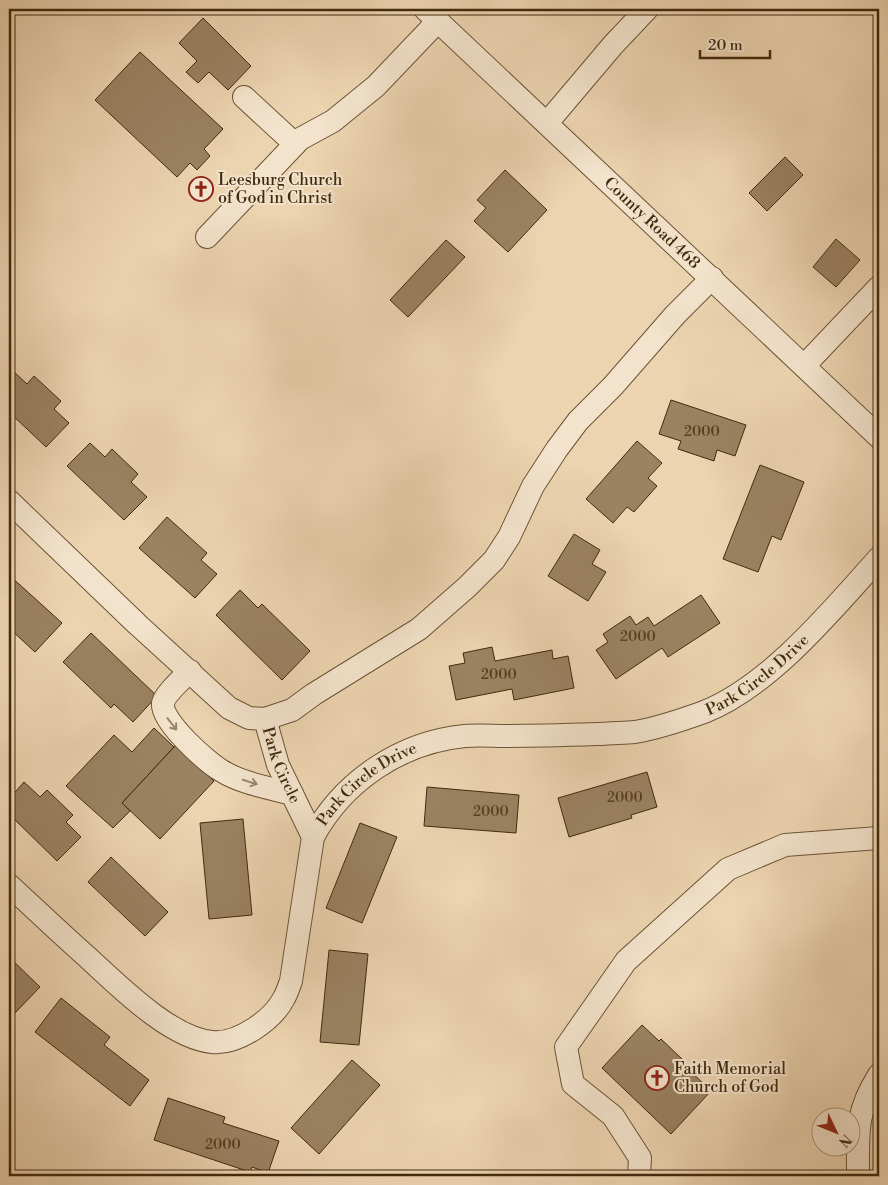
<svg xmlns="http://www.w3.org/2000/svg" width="888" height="1185" viewBox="0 0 888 1185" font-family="'Libre Bodoni',serif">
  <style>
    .building { fill: #9a8262; stroke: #422a0e }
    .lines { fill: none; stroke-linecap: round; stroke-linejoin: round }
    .minor-casing { stroke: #6c5436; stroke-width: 24 }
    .minor { stroke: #f3e3cc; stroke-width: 22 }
    .oneway { stroke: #9a866d }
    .labels { text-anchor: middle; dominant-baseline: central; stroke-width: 4; stroke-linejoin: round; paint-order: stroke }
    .number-label { font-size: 14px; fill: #584023 }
    .poi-label { font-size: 16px; fill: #422a0e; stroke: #f3e3cc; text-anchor: start }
    .street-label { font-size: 16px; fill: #422a0e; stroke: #f3e3cc }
  </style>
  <rect width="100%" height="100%" fill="#ecd4b0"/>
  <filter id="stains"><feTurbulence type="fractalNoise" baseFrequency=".004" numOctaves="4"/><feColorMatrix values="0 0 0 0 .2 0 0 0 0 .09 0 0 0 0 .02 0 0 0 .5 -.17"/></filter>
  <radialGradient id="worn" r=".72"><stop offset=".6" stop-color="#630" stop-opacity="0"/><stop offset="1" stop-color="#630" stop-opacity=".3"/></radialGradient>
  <g class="building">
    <polygon points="203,18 251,66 228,90 209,72 198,83 186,72 197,61 179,43"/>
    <polygon points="140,52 223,129 204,149 210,156 197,170 190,163 177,177 95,100"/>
    <polygon points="785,157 803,175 767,211 749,193"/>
    <polygon points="505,170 547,210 508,252 474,221 486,208 477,200"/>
    <polygon points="836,239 860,260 836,287 813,267"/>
    <polygon points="446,240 465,257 408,317 390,300"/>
    <polygon points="11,369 27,384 34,376 61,401 54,409 69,423 46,447 9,412 9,372"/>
    <polygon points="671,400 746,425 735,456 717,450 714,461 678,449 681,441 659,434"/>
    <polygon points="637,441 662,463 648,478 657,486 634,512 627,507 613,523 586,499"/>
    <polygon points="90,443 105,457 112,449 138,474 131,482 147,497 124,520 67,466"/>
    <polygon points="760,465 804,482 781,540 772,536 758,572 723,559"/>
    <polygon points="167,517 207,553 201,560 217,574 195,598 139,548"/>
    <polygon points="574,534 600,550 592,564 606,572 588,601 548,576"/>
    <polygon points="9,575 62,623 35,652 9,628"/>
    <polygon points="240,590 258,608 262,604 310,651 282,680 216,615"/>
    <polygon points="701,595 720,623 668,657 662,648 616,679 596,650 608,642 603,634 630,616 636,625 648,617 654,626"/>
    <polygon points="91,633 157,696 133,722 114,704 111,708 63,662"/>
    <polygon points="492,647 495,661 552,650 553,659 568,656 574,688 514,700 512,689 456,700 449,666 465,663 463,653"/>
    <polygon points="154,728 174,747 122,803 130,811 113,828 66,786 114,735 132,752"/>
    <polygon points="176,745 214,781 160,839 122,803"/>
    <polygon points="647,772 657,807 631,815 632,818 569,837 558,798"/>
    <polygon points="24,782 40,797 47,790 73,815 66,822 81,837 57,861 9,814 9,799"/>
    <polygon points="427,787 519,795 516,833 424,826"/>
    <polygon points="243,819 252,915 209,919 200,823"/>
    <polygon points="360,823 397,837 362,923 326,908"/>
    <polygon points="111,857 168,912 145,936 88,882"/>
    <polygon points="329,950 368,954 359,1045 320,1042"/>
    <polygon points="9,957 40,987 14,1014 9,1010"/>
    <polygon points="61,998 110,1037 104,1045 149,1080 130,1106 35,1032"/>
    <polygon points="642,1025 659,1041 661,1039 682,1059 680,1061 711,1091 671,1134 602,1068"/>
    <polygon points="352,1060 380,1085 319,1154 291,1128"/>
    <polygon points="168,1098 225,1117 223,1123 279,1141 268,1173 252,1167 250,1172 154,1140"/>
  </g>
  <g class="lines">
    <defs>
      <g id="minor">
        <path id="s1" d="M425,9l454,428"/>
        <polyline points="244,97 295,144"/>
        <polyline points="547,123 613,45 647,9"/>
        <polyline points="207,237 300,139 333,121 376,86 438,21"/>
        <polyline points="804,366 879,287"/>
        <polyline points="9,501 137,624 229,708 249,718 265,719 292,710 314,694 419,629 467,587 494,560 509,537 533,486 557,449 578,421 613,386 675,315 712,278"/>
        <path d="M190,671c-7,7 -25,23 -27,32 -3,18 45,60 59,68 19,12 48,17 70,23"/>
        <path id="s2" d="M265,719l13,46 35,72"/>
        <path id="s3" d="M9,885c25,23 50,47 76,70 31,28 84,83 127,87 25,3 61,-22 72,-44 3,-5 5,-12 7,-17l22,-144c30,-56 88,-95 152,-101 13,-1 28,0 41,0 32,0 63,-1 95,-2 11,-1 23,-1 34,-2 24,-4 47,-12 69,-20 66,-26 128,-102 175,-154"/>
        <polyline points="639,1176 640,1158 613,1116 573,1084 566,1047 626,961 728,869 785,845 879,838"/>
        <path d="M858,1176c0,-43 -3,-63 21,-101"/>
      </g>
    </defs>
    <use href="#minor" class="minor-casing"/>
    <use href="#minor" class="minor"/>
  </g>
  <defs><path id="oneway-shaft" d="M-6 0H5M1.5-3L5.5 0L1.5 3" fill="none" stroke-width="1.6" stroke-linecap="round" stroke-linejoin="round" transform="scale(1.25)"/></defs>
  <g class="oneway">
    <use href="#oneway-shaft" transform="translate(172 724) rotate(52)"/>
    <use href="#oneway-shaft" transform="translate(250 782) rotate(18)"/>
  </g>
  <defs>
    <symbol id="church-ring" viewBox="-11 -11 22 22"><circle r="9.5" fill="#f3e3cc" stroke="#8f2418" stroke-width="1.5"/><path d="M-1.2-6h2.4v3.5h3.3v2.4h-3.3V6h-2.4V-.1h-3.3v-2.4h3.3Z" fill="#8f2418"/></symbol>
  </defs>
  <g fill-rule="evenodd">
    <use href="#church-ring" x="187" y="175" width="28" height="28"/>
    <use href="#church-ring" x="643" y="1064" width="28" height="28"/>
  </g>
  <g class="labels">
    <g class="number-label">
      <text x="702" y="432">2000</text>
      <text x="638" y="637">2000</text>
      <text x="499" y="675">2000</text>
      <text x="625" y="798">2000</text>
      <text x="491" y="812">2000</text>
      <text x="223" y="1145">2000</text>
    </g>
    <g class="poi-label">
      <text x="218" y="180">Leesburg Church<tspan x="218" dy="18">of God in Christ</tspan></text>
      <text x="674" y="1069">Faith Memorial<tspan x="674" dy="18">Church of God</tspan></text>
    </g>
    <g class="street-label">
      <text stroke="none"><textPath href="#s1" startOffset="312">County Road 468</textPath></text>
      <text stroke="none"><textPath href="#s3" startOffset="1009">Park Circle Drive</textPath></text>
      <text stroke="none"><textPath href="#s2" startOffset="49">Park Circle</textPath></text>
      <text stroke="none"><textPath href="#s3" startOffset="589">Park Circle Drive</textPath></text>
    </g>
  </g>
  <rect width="888" height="1185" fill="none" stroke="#ecd4b0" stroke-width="30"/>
  <rect x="10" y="10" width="868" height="1165" fill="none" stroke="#422a0e" stroke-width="2.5"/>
  <rect x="15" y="15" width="858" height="1155" fill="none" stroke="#422a0e"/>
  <g transform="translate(836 1132) rotate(133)"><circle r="24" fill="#f3e3cc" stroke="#ac9980"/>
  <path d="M0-4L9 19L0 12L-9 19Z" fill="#8f2418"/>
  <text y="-8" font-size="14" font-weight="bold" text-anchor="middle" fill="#422a0e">N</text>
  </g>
  <path d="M700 50v8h70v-8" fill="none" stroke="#422a0e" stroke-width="2.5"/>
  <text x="708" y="50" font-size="15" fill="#422a0e" stroke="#f3e3cc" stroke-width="4" paint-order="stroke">20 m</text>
  <rect width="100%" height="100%" filter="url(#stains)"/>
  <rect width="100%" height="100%" fill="url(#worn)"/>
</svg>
